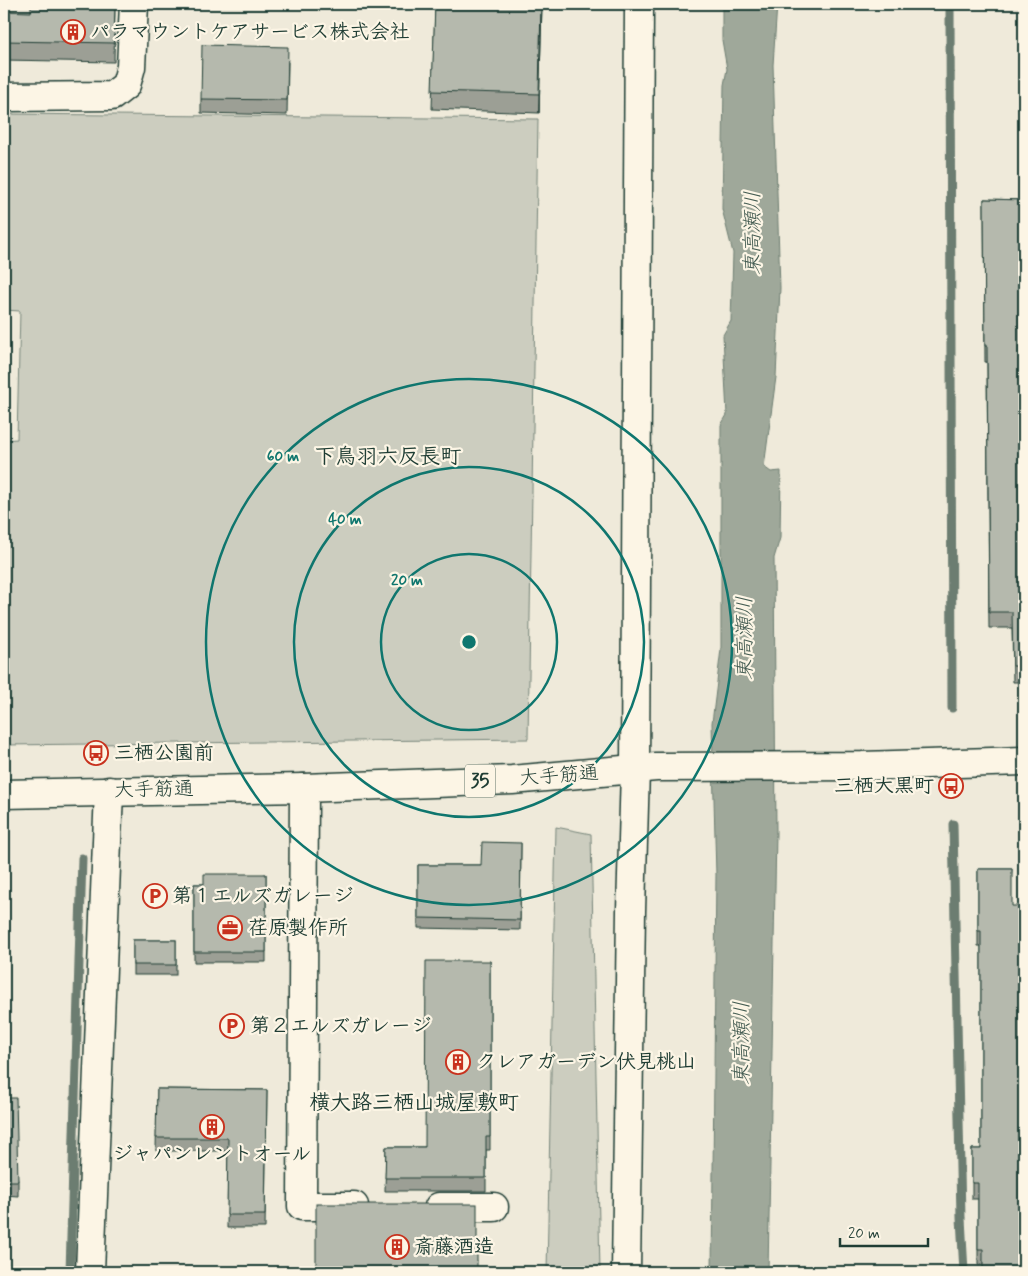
<svg xmlns="http://www.w3.org/2000/svg" width="1028" height="1276" viewBox="0 0 1028 1276" font-family="Mynerve,'Klee One',sans-serif">
  <style>
    .green { fill: #cccdbf; stroke: #76857a }
    .water { fill: #9fa89a; stroke: #6c7d71 }
    .lines { fill: none; stroke-linecap: round; stroke-linejoin: round }
    .stream { stroke: #6c7d71; stroke-width: 9 }
    .minor-casing { stroke: #1f3d34; stroke-width: 31 }
    .major-casing { stroke: #1f3d34; stroke-width: 31 }
    .minor { stroke: #fcf5e5; stroke-width: 28 }
    .major { stroke: #fcf5e5; stroke-width: 28 }
    .wall { fill: #9c9f95; stroke: #1f3d34 }
    .shaded-wall { fill: #7f8279; stroke: #1f3d34 }
    .building { fill: #b5b9ad; stroke: #1f3d34 }
    .ring { fill: none; stroke: #0f766e; stroke-width: 2.5 }
    .labels { text-anchor: middle; dominant-baseline: central; stroke-width: 4.5; stroke-linejoin: round; paint-order: stroke }
    .shield { fill: #fcf5e5; stroke: #617469; stroke-width: 1 }
    .shield-label { font-size: 19px; font-weight: bold; fill: #1f3d34 }
    .poi-label { font-size: 20px; font-weight: bold; fill: #1f3d34; stroke: #fcf5e5; text-anchor: start }
    .street-label { font-size: 20px; fill: #1f3d34; stroke: #fcf5e5 }
    .water-label { font-size: 21px; font-style: italic; fill: #455d53; stroke: #fcf5e5 }
    .neighbourhood-label { font-size: 21px; font-weight: bold; fill: #1f3d34; stroke: #fcf5e5 }
    .centre { fill: #0f766e; stroke: #fcf5e5; stroke-width: 2.5 }
    .ring-label { font-size: 15px; text-anchor: middle; font-weight: bold; fill: #0f766e; stroke: #fcf5e5; stroke-width: 4.5; stroke-linejoin: round; paint-order: stroke }
  </style>
  <rect width="100%" height="100%" fill="#efeada"/>
  <filter id="ink" filterUnits="userSpaceOnUse"><feTurbulence type="fractalNoise" baseFrequency=".02" numOctaves="2"/><feDisplacementMap in="SourceGraphic" scale="10" xChannelSelector="R" yChannelSelector="G"/><feConvolveMatrix kernelMatrix="1 2 1 2 8 2 1 2 1" color-interpolation-filters="sRGB"/></filter>
  <g filter="url(#ink)">
    <g class="green">
      <polygon points="4,114 538,119 528,739 4,745 4,440 17,439 20,311 4,310"/>
      <polygon points="556,827 591,834 600,1272 547,1272"/>
    </g>
    <polygon class="water" points="722,4 777,4 773,65 780,288 776,377 764,467 771,472 781,471 780,538 774,558 776,833 768,1272 712,1272 716,875 712,723 721,649 721,425 727,415 723,335 731,321 733,253 722,209 724,85 727,69 722,40"/>
    <g class="lines">
      <g class="stream">
        <polyline points="950,4 952,708"/>
        <polyline points="953,824 961,1218 964,1272"/>
        <polyline points="70,1272 82,858"/>
      </g>
      <defs>
        <g id="minor">
          <polyline points="4,97 112,96 126,85 131,67 134,4"/>
          <polyline points="304,788 302,1206 354,1206"/>
          <polyline points="439,1207 494,1207"/>
          <polyline points="90,1272 109,791"/>
          <polyline points="626,1272 631,911 635,770 639,4"/>
        </g>
        <polyline id="major" points="4,794 304,788 512,780 656,767 862,766 1024,761"/>
      </defs>
      <use href="#minor" class="minor-casing"/>
      <use href="#major" class="major-casing"/>
      <use href="#minor" class="minor"/>
      <use href="#major" class="major"/>
    </g>
    <g class="wall">
      <polygon points="115,4 114,62 4,60 4,11 31,12"/>
      <polygon points="435,4 542,4 539,113 432,109"/>
      <polygon points="288,62 287,115 201,113 201,99"/>
      <polygon points="984,199 1024,200 1024,682 1013,682 1012,628 989,628 987,362 985,362"/>
      <polygon points="521,843 520,930 418,928 418,865 481,865"/>
      <polygon points="978,869 1012,869 983,1265 978,1265 978,1199 972,1199 972,1149 981,1149 981,946 978,946"/>
      <polygon points="266,874 266,962 194,962 194,884 204,884"/>
      <rect x="133" y="940" width="43" height="35"/>
      <polygon points="490,961 490,1150 486,1150 486,1191 385,1191 386,1147 425,1147"/>
      <polygon points="157,1089 267,1090 265,1228 227,1228 228,1151 156,1151"/>
      <polygon points="4,1098 18,1181 18,1196 4,1195"/>
    </g>
    <polygon class="shaded-wall" points="541,4 542,4 539,113 539,94"/>
    <g class="building">
      <polygon points="31,4 115,4 114,43 4,41 4,11 31,12"/>
      <polygon points="435,4 541,4 539,94 432,91"/>
      <polygon points="202,45 288,47 287,100 201,99"/>
      <polygon points="984,199 1024,200 1024,666 1013,666 1012,612 989,612 987,346 985,346"/>
      <polygon points="4,360 5,360 4,401"/>
      <polygon points="482,842 521,843 520,920 418,918 418,865 481,865"/>
      <polygon points="978,869 1012,869 1012,906 1024,906 1024,1272 983,1272 983,1249 978,1249 978,1183 972,1183 972,1149 981,1149 981,931 978,931"/>
      <polygon points="204,874 266,874 266,952 194,952 194,884 204,884"/>
      <rect x="133" y="940" width="43" height="25"/>
      <polygon points="426,961 490,961 490,1137 486,1137 486,1178 385,1178 386,1147 425,1147"/>
      <polygon points="157,1089 267,1090 265,1215 227,1215 228,1138 156,1138"/>
      <polygon points="4,1098 16,1098 18,1181 4,1181"/>
      <rect x="316" y="1204" width="161" height="68"/>
    </g>
  </g>
  <g class="ring">
    <circle cx="469" cy="642" r="88"/>
    <circle cx="469" cy="642" r="175"/>
    <circle cx="469" cy="642" r="263"/>
  </g>
  <defs>
    <symbol id="building-ring" viewBox="-11 -11 22 22"><circle r="9.5" fill="#fcf5e5" stroke="#c8321e" stroke-width="1.5"/><path d="M-4-6H4V6H1V3H-1V6H-4ZM-2.5-4.3h1.7v1.8h-1.7ZM.8-4.3h1.7v1.8H.8ZM-2.5-1h1.7V.8h-1.7ZM.8-1h1.7V.8H.8Z" fill="#c8321e"/></symbol>
    <symbol id="bus-ring" viewBox="-11 -11 22 22"><circle r="9.5" fill="#fcf5e5" stroke="#c8321e" stroke-width="1.5"/><path d="M-5-6H5V4H4V6H2V4H-2V6H-4V4H-5ZM-3.5-4V0h7V-4ZM-3.5 1.2v1.5H-2V1.2ZM2 1.2v1.5H3.5V1.2Z" fill="#c8321e"/></symbol>
    <symbol id="parking-ring" viewBox="-11 -11 22 22"><circle r="9.5" fill="#fcf5e5" stroke="#c8321e" stroke-width="1.5"/><path d="M-3.5-5.5H1a3.5 3.5 0 0 1 0 7H-1V5.5H-3.5ZM-1-3.4V-.6H.8a1.4 1.4 0 0 0 0-2.8Z" fill="#c8321e"/></symbol>
    <symbol id="office-ring" viewBox="-11 -11 22 22"><circle r="9.5" fill="#fcf5e5" stroke="#c8321e" stroke-width="1.5"/><path d="M-6-3h4V-5.5h4V-3h4V5H-6ZM-1-4.5V-3h2v-1.5ZM-6 0V1H6V0Z" fill="#c8321e"/></symbol>
  </defs>
  <g fill-rule="evenodd">
    <use href="#building-ring" x="59" y="18" width="28" height="28"/>
    <use href="#bus-ring" x="82" y="739" width="28" height="28"/>
    <use href="#bus-ring" x="937" y="772" width="28" height="28"/>
    <use href="#parking-ring" x="141" y="882" width="28" height="28"/>
    <use href="#office-ring" x="216" y="914" width="28" height="28"/>
    <use href="#parking-ring" x="218" y="1012" width="28" height="28"/>
    <use href="#building-ring" x="444" y="1048" width="28" height="28"/>
    <use href="#building-ring" x="198" y="1113" width="28" height="28"/>
    <use href="#building-ring" x="383" y="1233" width="28" height="28"/>
  </g>
  <g class="labels">
    <rect class="shield" x="465" y="764.5" width="30" height="33" rx="4"/>
    <g class="shield-label">
      <text x="480" y="781">35</text>
    </g>
    <g class="poi-label">
      <text x="90" y="32">パラマウントケアサービス株式会社</text>
      <text x="114" y="753">三栖公園前</text>
      <text x="934" y="786" text-anchor="end">三栖大黒町</text>
      <text x="172" y="896">第１エルズガレージ</text>
      <text x="248" y="928">荏原製作所</text>
      <text x="250" y="1026">第２エルズガレージ</text>
      <text x="476" y="1062">クレアガーデン伏見桃山</text>
      <text x="212" y="1154" text-anchor="middle">ジャパンレントオール</text>
      <text x="414" y="1247">斎藤酒造</text>
    </g>
    <g class="street-label">
      <text transform="translate(559 776) rotate(-4)">大手筋通</text>
      <text transform="translate(154 790) rotate(-1)">大手筋通</text>
    </g>
    <g class="water-label">
      <text transform="translate(753 233) rotate(-90)">東高瀬川</text>
      <text transform="translate(745 638) rotate(-90)">東高瀬川</text>
      <text transform="translate(742 1043) rotate(-90)">東高瀬川</text>
    </g>
    <g class="neighbourhood-label">
      <text x="388" y="457">下鳥羽六反長町</text>
      <text x="414" y="1103">横大路三栖山城屋敷町</text>
    </g>
  </g>
  <circle cx="469" cy="642" r="8" class="centre"/>
  <g class="ring-label">
    <text x="283" y="461">60 m</text>
    <text x="345" y="524">40 m</text>
    <text x="407" y="585">20 m</text>
  </g>
  <rect width="1028" height="1276" fill="none" stroke="#fcf5e5" stroke-width="20"/>
  <rect x="10" y="10" width="1008" height="1256" fill="none" stroke="#1f3d34" stroke-width="2" filter="url(#ink)"/>
  <path d="M840 1238v8h88v-8" fill="none" stroke="#1f3d34" stroke-width="2.5"/>
  <text x="848" y="1238" font-size="15" fill="#1f3d34" stroke="#fcf5e5" stroke-width="4" paint-order="stroke">20 m</text>
</svg>
